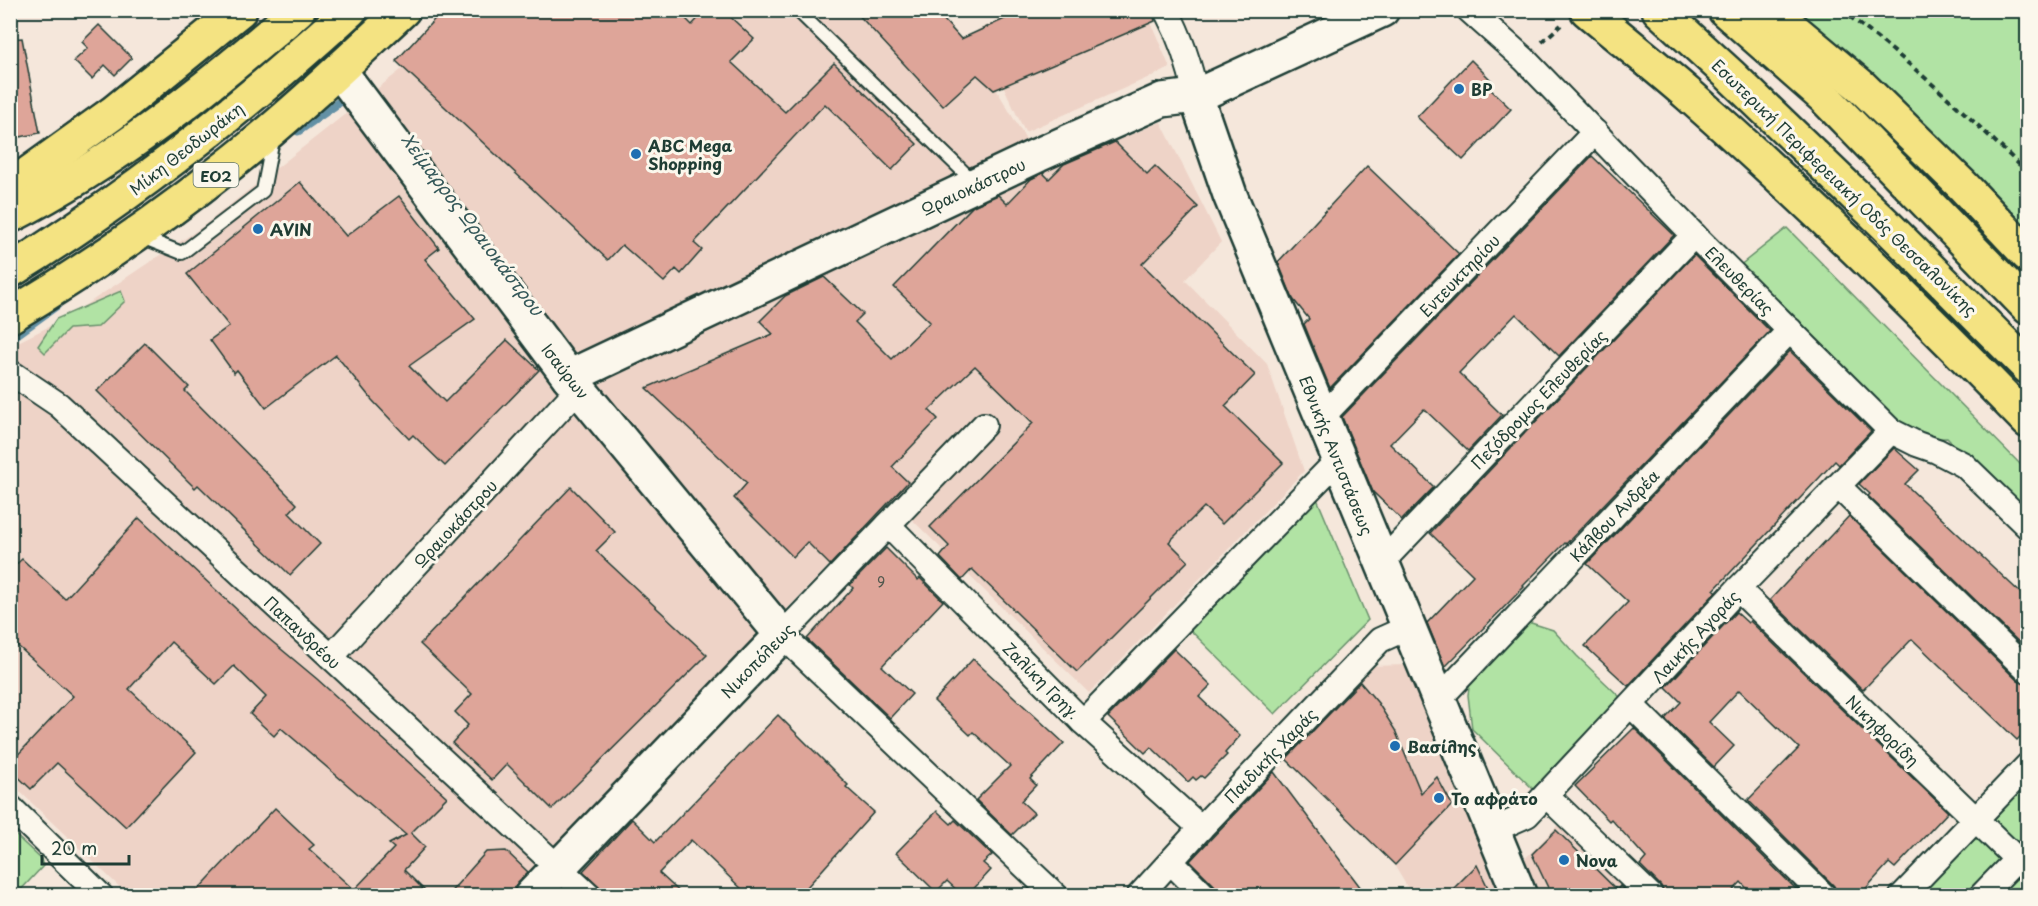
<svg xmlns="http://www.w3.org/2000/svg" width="2038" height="906" viewBox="0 0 2038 906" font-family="'Playpen Sans',sans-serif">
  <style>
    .built { fill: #eed3c7 }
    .green { fill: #b1e3a4; stroke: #68906c; stroke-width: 1.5 }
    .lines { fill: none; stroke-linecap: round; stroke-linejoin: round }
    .stream { stroke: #6491a5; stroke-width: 9 }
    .building { fill: #dea599; stroke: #1f3d34; stroke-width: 1.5 }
    .lane-casing { stroke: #1f3d34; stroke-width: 16 }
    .street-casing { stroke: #1f3d34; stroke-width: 28 }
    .secondary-casing { stroke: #1f3d34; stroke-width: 38 }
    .highway-casing { stroke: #1f3d34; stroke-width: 38 }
    .path { stroke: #1f3d34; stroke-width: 4; stroke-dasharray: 6 4.5; stroke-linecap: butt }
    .lane { stroke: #fbf7ec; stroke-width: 12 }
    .street { stroke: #fbf7ec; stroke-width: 24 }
    .secondary { stroke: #fbf7ec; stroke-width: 33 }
    .highway { stroke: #f4e382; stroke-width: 33 }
    .poi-dot { fill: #1f6fb2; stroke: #fbf7ec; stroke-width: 2 }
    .labels { text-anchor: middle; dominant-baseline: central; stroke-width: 6; stroke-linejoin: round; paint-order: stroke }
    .number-label { font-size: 14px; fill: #4f574d }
    .shield { fill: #fbf7ec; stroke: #61756b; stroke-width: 1.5 }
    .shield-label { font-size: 15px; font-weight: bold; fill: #1f3d34 }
    .poi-label { font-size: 16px; font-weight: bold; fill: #1f3d34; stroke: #fbf7ec; text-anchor: start }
    .street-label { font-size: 16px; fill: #1f3d34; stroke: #fbf7ec }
    .water-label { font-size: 18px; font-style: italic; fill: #36595a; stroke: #fbf7ec }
  </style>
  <rect width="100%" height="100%" fill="#f5e7db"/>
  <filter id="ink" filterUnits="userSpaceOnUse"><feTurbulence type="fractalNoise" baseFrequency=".0167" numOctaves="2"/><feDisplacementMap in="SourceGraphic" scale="12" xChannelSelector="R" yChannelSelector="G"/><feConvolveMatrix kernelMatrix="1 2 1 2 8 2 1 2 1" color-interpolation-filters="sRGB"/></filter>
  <g filter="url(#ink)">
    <g class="built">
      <polygon points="462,11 932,11 980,62 1045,171 1161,122 1221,242 1185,280 1267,364 1304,471 1089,693 892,500 510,895 128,895 11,783 10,346 66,318 202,227 406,66"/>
      <polygon points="1020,11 1146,11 1170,68 1025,132 977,30"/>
      <polygon points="1408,665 1501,883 1561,822 1632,895 1412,895 1380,841 1287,760 1369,666"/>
    </g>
    <g class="green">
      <polygon points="1777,11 2027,11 2027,242"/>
      <polygon points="1787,228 2027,471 2027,520 1947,438 1906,439 1734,270"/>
      <polygon points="121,291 125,301 98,327 69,329 45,353 38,346 56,319"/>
      <polygon points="1315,494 1368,620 1275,714 1187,627"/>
      <polygon points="1528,622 1553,630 1577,656 1620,697 1533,789 1472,729 1468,695 1470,680"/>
      <polygon points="2027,775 2027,838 2021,845 1989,815"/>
      <polygon points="1975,820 2027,870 2027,895 1903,896"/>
      <polygon points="10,830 41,859 43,866 16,895 11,895"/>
    </g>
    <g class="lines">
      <g class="stream">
        <polyline points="298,131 351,94"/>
        <polyline points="10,339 57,305"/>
      </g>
    </g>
    <g class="building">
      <polygon points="443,10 677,10 692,25 706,10 723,10 754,39 731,62 785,112 834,63 917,144 892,170 825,104 694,243 702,250 681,274 676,269 664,282 622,245 608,260 396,61"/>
      <polygon points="854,10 935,10 961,39 1024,10 1152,10 1155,21 994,90 977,75 943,106"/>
      <polygon points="99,25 132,58 115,75 105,65 92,79 74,61 88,48 82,42"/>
      <polygon points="22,38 40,133 10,139 10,39"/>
      <polygon points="1471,60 1493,82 1488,87 1511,109 1463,160 1417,117"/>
      <polygon points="1115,142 1147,174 1155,166 1198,207 1142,264 1255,375 1225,406 1283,463 1222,524 1204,507 1169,542 1188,561 1077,672 972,569 962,580 940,557 949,546 930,527 1033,423 975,366 929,410 938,419 892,467 908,482 830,565 807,542 793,557 734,498 747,483 646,388 773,334 760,321 785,296 824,277 863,314 855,322 892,359 930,322 894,287 973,206 998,195 1007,204 1031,179 1043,173 1049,179 1064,164"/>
      <polygon points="1592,156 1674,235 1559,356 1516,314 1459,373 1502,415 1468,451 1424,409 1390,444 1434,487 1402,520 1373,492 1342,417"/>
      <polygon points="1367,166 1459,254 1330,388 1304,324 1309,319 1293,299 1278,262"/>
      <polygon points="300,182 346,236 399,196 439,248 425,259 475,319 409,366 445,402 507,340 539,370 445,466 413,435 409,439 372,400 336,355 266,408 237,370 234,373 210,340 229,326 187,274"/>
      <polygon points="1694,255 1770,331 1566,544 1565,543 1523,586 1524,587 1445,667 1427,623 1473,575 1430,533"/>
      <polygon points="145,343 189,387 185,391 297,504 289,513 320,544 290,575 198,485 195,488 97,391"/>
      <polygon points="1790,351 1871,431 1839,465 1835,461 1714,590 1716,592 1628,686 1585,646 1628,602 1587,564"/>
      <polygon points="1894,448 1919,470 1905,484 2028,600 2028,651 1868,496 1870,494 1859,484"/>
      <polygon points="571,487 615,532 596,551 707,655 552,809 507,764 492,780 452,743 468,725 455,712 472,694 420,644"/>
      <polygon points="1849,516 2018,681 2028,685 2028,729 2017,740 1912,639 1863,690 1770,600"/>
      <polygon points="139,518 263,634 317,679 447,797 411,833 425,847 404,870 430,896 192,896 275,808 314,845 309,849 354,890 394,848 389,844 406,835 281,728 274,736 250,714 266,697 234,666 216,684 171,642 129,689 196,752 126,827 57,763 31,789 10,769 10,763 73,696 10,639 10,570 22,559 65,599"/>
      <polygon points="886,548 918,580 920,578 943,601 882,666 912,694 890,718 807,639 853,588 850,585"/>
      <polygon points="1736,612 1748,623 1750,621 1948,812 1895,868 1889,863 1859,896 1838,896 1834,886 1748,800 1799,748 1739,690 1709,722 1734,746 1714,767 1665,719 1681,702 1666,687"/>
      <polygon points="1174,649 1211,685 1199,697 1240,736 1225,753 1227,755 1204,778 1201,776 1196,780 1193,777 1188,782 1151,747 1145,753 1108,717"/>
      <polygon points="973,659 1064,743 1030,779 1036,785 1021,801 1034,813 1012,835 976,800 1010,766 973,732 970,735 934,701"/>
      <polygon points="1360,682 1378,703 1395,730 1421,793 1437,777 1452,805 1395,865 1286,759"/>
      <polygon points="778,715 848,785 846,787 874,812 799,896 749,896 691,840 659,873 684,896 603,896 599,886 583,871 632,819 655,842"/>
      <polygon points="1634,728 1803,896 1754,896 1741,882 1728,896 1665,896 1661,886 1640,865 1646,858 1611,819 1609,821 1575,786"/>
      <polygon points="1274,772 1367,896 1219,896 1215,886 1190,861"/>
      <polygon points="937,811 951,824 955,820 992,855 983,863 991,870 967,896 963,896 947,881 936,892 896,853"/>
      <polygon points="1556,830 1617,890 1620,886 1630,896 1552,896 1532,854"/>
      <polygon points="506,851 528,872 517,883 513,896 447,896 486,852"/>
      <polygon points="1477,865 1492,896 1446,896"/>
    </g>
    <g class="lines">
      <defs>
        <g id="lane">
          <polyline points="797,10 975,183"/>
          <polyline points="139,236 182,253 263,191 273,139"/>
        </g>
        <g id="street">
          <path d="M1166,10c15,28 24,55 30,86"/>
          <polyline points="1469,10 1524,59 1694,235 1891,431 1917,444 1937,451 1964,465 2028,527"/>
          <polyline points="13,374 59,405 589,896"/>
          <polyline points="1322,417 1595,132"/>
          <polyline points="984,425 782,635 1056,896"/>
          <polyline points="1838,486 2028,671"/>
          <polyline points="888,525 1083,722 1201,828"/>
          <polyline points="1382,562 1694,235"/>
          <polyline points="1738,589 2028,870"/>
          <polyline points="331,657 579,388"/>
          <polyline points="1439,699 1790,330"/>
          <polyline points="1631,705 1824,896"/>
          <polyline points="1083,722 1339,459"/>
          <polyline points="1546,795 1651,896"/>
          <polyline points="10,807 101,896"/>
          <polyline points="1493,830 1527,815 1738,589 1891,431"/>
          <polyline points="1171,862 1205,896"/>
          <polyline points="1139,896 1201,828 1380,640 1409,627"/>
          <polyline points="1902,896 2028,765"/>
          <polyline points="1981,896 2016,860"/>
        </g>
        <g id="secondary">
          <polyline points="339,70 569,377 782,635 531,896"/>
          <polyline points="1196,96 1230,195 1520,896"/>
          <polyline points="569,377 1038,155 1162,100 1196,96 1382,10"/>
        </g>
        <g id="highway">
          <path d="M1587,10c34,29 69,56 102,85 118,104 230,214 339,326"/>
          <polyline points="1659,10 1730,75 1885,224 2028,367"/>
          <polyline points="1725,10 1824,97 2028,307"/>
          <polyline points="1770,10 1862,87 1963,186 2028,255"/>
          <polyline points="10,187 113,113 240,10"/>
          <path d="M10,216c106,-54 199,-129 288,-206"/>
          <path d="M10,271c122,-75 234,-164 340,-261"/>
          <path d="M10,316c75,-45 147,-94 215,-148 63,-49 120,-104 178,-158"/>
        </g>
      </defs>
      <use href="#lane" class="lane-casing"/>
      <use href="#street" class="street-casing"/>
      <use href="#secondary" class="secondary-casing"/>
      <use href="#highway" class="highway-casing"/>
      <g class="path">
        <path d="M1841,10c66,49 127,105 187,163"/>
        <polyline points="1542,42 1561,25"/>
      </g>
      <use href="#lane" class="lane"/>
      <use href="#street" class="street"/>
      <use href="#secondary" class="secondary"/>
      <use href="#highway" class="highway"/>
    </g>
  </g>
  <g class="poi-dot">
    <circle cx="1459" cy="89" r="6"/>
    <circle cx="636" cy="154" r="6"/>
    <circle cx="258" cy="229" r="6"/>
    <circle cx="1395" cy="746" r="6"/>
    <circle cx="1439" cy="798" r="6"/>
    <circle cx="1564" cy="860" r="6"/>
  </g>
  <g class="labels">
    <g class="number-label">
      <text x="881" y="581">9</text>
    </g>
    <rect class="shield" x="193.5" y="163" width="45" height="24" rx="4.5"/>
    <g class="shield-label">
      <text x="216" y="175">ΕΟ2</text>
    </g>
    <g class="poi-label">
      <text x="1471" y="89">BP</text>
      <text x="648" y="145">ABC Mega<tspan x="648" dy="18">Shopping</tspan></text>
      <text x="270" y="229">AVIN</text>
      <text x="1407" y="746">Βασίλης</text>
      <text x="1451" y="798">Το αφράτο</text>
      <text x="1576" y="860">Nova</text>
    </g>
    <g class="street-label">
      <text transform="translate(186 148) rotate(-38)">Μίκη Θεοδωράκη</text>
      <text transform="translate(973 186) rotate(-25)">Ωραιοκάστρου</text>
      <text transform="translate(1845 187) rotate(44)">Εσωτερική Περιφερειακή Οδός Θεσσαλονίκης</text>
      <text transform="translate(1459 275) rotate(-46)">Εντευκτηρίου</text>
      <text transform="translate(1740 280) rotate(45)">Ελευθερίας</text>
      <text transform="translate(566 371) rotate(52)">Ισαύρων</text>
      <text transform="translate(1538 399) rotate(-46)">Πεζόδρομος Ελευθερίας</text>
      <text transform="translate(1337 455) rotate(68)">Εθνικής Αντιστάσεως</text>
      <text transform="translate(1614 515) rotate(-46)">Κάλβου Ανδρέα</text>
      <text transform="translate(455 523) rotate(-47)">Ωραιοκάστρου</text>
      <text transform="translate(303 632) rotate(43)">Παπανδρέου</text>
      <text transform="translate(1695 636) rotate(-47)">Λαικής Αγοράς</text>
      <text transform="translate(757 660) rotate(-46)">Νικοπόλεως</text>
      <text transform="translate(1042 680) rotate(45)">Ζαλίκη Γρηγ.</text>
      <text transform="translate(1883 730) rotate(44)">Νικηφορίδη</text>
      <text transform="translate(1270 755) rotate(-46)">Παιδικής Χαράς</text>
    </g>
    <g class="water-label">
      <text transform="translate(473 224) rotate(53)">Χείμαρρος Ωραιοκάστρου</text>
    </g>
  </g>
  <rect width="2038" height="906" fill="none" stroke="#fbf7ec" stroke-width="36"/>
  <rect x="18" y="18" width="2002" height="870" fill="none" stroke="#1f3d34" stroke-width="2" filter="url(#ink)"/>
  <path d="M42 855v9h87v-9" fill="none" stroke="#1f3d34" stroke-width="3"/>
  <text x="51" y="855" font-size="18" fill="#1f3d34" stroke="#fbf7ec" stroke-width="4.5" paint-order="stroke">20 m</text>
</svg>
